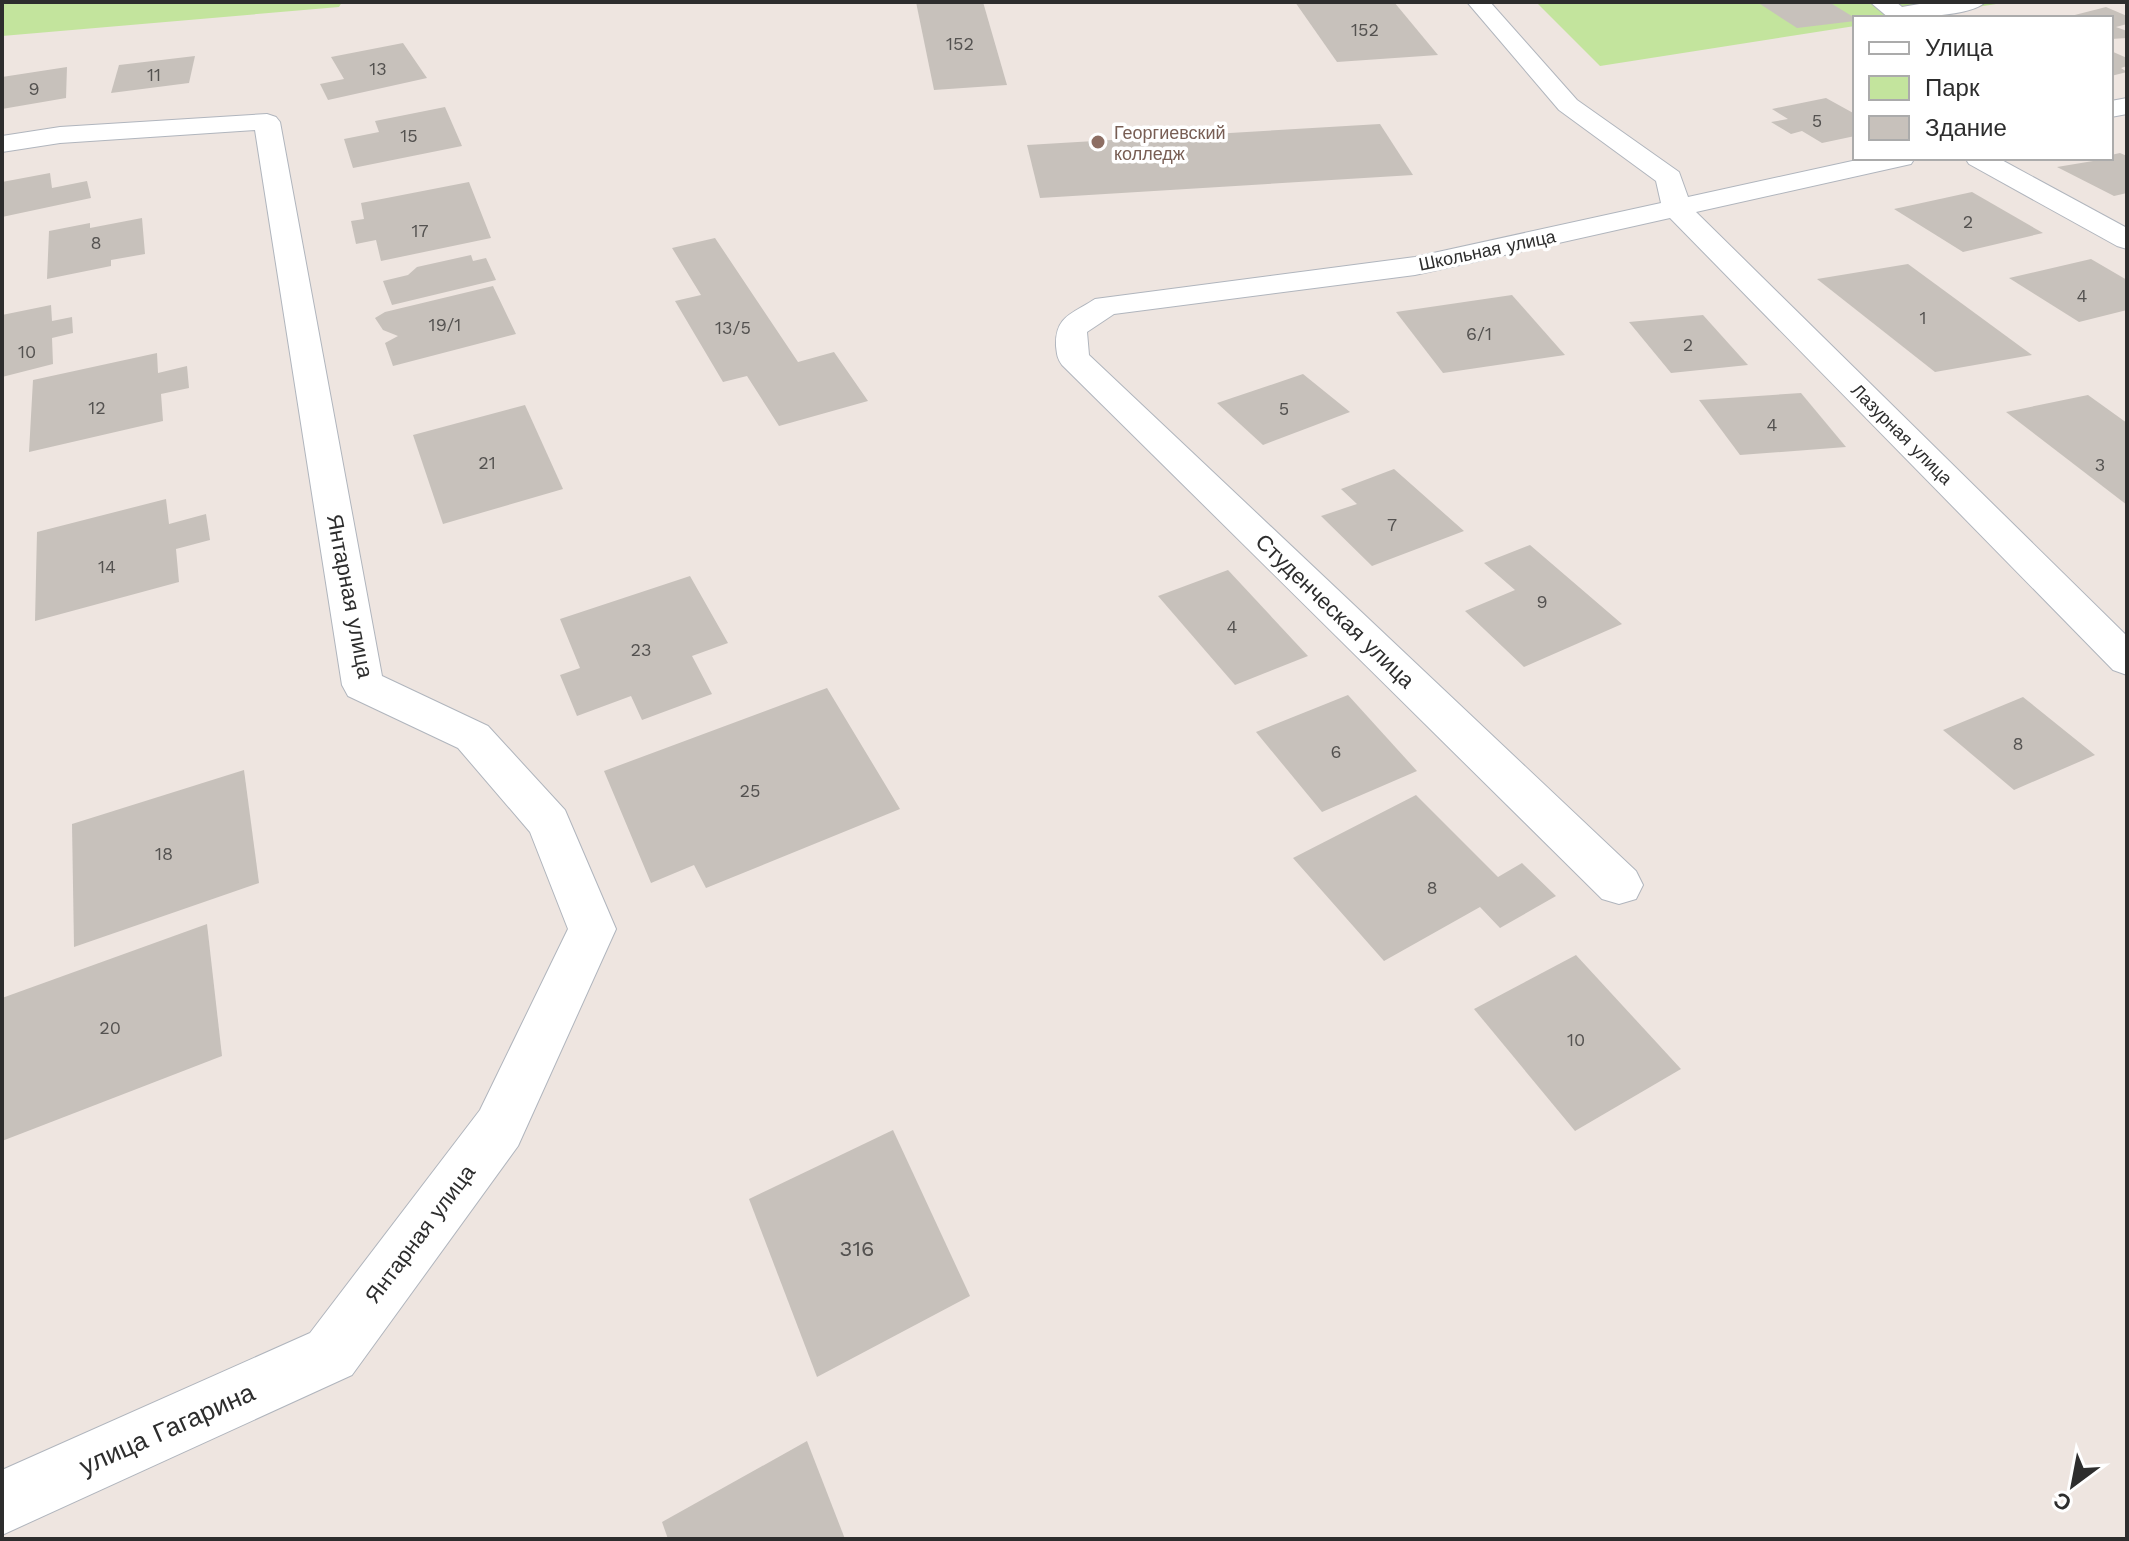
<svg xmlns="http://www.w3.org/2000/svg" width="2129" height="1541" viewBox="0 0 2129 1541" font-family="'Work Sans',sans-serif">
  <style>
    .green { fill: #c3e49d }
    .building { fill: #c7c1bb }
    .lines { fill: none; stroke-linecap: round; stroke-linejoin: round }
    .minor-casing { stroke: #b0b5bd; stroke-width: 2 }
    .minor { fill: #fff; fill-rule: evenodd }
    .education-dot { fill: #8d6e63; stroke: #fff; stroke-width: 3 }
    .labels { text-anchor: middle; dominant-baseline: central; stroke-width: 7; stroke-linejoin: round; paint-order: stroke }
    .number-label { font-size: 18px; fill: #545250 }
    .far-education-label { font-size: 18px; fill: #785e54; stroke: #fff; text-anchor: start }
    .far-street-label { font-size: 18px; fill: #2d2d2d; stroke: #fff }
    .street-label { font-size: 22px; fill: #2d2d2d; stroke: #fff }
    .near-number-label { font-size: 22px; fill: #545250 }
    .near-street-label { font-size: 26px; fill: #2d2d2d; stroke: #fff }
  </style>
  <rect width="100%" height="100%" fill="#eee5e0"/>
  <g class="green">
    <polygon points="2,2 342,2 339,7 2,36"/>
    <polygon points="1536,2 2009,2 1906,18 1855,18 1855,26 1600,66"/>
  </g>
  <g class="building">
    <polygon points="916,2 983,2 1007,85 934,90"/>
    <polygon points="1295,2 1394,2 1438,55 1337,62"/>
    <polygon points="1757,2 1829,2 1855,18 1855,21 1797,28"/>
    <polygon points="2106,7 2127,16 2127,24 2116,27 2127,31 2127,38 2111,39 2111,18 2063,18"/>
    <polygon points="403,43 427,78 328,100 320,84 344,79 331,57"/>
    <polygon points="2111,51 2127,58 2127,66 2121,68 2127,72 2111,76"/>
    <polygon points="195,56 189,83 111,93 119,65"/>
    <polygon points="67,67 66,98 2,109 2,77"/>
    <polygon points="1826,98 1855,114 1855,136 1822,143 1802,131 1791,134 1771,122 1788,119 1772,109"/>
    <polygon points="445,107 462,146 353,168 344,139 379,132 375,121"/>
    <polygon points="1380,124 1413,175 1040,198 1027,145"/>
    <polygon points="2120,153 2127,156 2127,193 2114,196 2057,167 2111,158 2111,155"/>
    <polygon points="50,173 52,188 87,181 91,198 2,217 2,182"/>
    <polygon points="469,182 491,238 381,261 376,240 356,244 351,221 364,219 361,203"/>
    <polygon points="1972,192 2043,233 1963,252 1894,209"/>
    <polygon points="142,218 145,254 111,260 111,266 47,279 49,231 90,223 90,228"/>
    <polygon points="715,238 798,362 834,352 868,401 779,426 747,376 723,382 675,301 701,295 672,248"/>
    <polygon points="471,255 473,261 486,258 496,280 392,305 383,281 408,275 417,267"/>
    <polygon points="2091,259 2127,280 2127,310 2079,322 2009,278"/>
    <polygon points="1908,264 2032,355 1935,372 1817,279"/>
    <polygon points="493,286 516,334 393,366 385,343 398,336 383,330 375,318 385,312"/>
    <polygon points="1512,295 1565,355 1443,373 1396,312"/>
    <polygon points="51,305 52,321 72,317 73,333 52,338 53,364 2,377 2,315"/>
    <polygon points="1703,315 1748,365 1671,373 1629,322"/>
    <polygon points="157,353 158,373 187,366 189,388 161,394 163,421 29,452 33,380"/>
    <polygon points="1303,374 1350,412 1263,445 1217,403"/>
    <polygon points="1801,393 1846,447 1740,455 1699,400"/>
    <polygon points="2088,395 2127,423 2127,505 2006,412"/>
    <polygon points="525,405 563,489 443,524 413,435"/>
    <polygon points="1394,469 1464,531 1372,566 1321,516 1357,504 1341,489"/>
    <polygon points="166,499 169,524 206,514 210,540 176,549 179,582 35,621 37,532"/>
    <polygon points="1530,545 1622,624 1524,667 1465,611 1515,590 1484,563"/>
    <polygon points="1228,570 1308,656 1235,685 1158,596"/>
    <polygon points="690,576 728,643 692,656 712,694 642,720 631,696 577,716 560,675 580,668 560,619"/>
    <polygon points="827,688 900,809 706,888 694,865 651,883 604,771"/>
    <polygon points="1348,695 1417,771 1322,812 1256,732"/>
    <polygon points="2023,697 2095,755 2014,790 1943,730"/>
    <polygon points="244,770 259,883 74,947 72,824"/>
    <polygon points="1416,795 1498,877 1522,863 1556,896 1500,928 1480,907 1384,961 1293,858"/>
    <polygon points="207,924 222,1056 2,1141 2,998"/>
    <polygon points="1576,955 1681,1069 1575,1131 1474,1009"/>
    <polygon points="893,1130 970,1296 817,1377 749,1199"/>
    <polygon points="807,1441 845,1539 668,1539 662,1522"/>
  </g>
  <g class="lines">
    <defs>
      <g id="minor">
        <path d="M1467,2h23l87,98 102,72 9,25 178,-39h49l-4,6 -9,2 -206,46 431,424v39l-14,-5 -443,-452 -255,57 -301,39 -27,18 2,23 547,516 7,14 -7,14 -17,5 -17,-5 -540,-534c-5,-7 -5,-11 -6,-19 -1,-30 16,-32 39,-47l320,-42 246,-54 -5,-22 -97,-71z"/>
        <path d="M1870,2h26l6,5 29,-5h54c-12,14 -76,16 -96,16z"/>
        <polygon points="2127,98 2127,114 2111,117 2111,101"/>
        <polygon points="267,114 276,117 280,122 382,676 488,726 565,810 616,929 518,1146 352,1375 2,1535 2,1470 310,1333 480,1110 568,929 530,832 458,748 348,696 342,685 255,130 60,143 2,152 2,136 60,127"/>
        <polygon points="1965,158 1998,158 2127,228 2127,249 2117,246 1969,164"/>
      </g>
    </defs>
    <use href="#minor" class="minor-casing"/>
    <use href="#minor" class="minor"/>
  </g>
  <circle class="education-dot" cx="1098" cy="142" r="8"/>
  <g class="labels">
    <g class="number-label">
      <text x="1365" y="29">152</text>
      <text x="960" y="43">152</text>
      <text x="378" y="68">13</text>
      <text x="154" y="74">11</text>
      <text x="34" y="88">9</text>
      <text x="1817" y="120">5</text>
      <text x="409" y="135">15</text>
      <text x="1968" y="221">2</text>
      <text x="420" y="230">17</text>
      <text x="96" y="242">8</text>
      <text x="2082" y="295">4</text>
      <text x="1923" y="317">1</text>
      <text x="445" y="324">19/1</text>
      <text x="733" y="327">13/5</text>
      <text x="1479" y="333">6/1</text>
      <text x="1688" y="344">2</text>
      <text x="27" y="351">10</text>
      <text x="97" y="407">12</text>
      <text x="1284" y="408">5</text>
      <text x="1772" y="424">4</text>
      <text x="487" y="462">21</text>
      <text x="2100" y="464">3</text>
      <text x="1392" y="524">7</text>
      <text x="107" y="566">14</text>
      <text x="1542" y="601">9</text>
      <text x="1232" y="626">4</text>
      <text x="641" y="649">23</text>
      <text x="2018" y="743">8</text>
      <text x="1336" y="751">6</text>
      <text x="750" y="790">25</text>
      <text x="164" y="853">18</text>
      <text x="1432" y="887">8</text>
      <text x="110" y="1027">20</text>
      <text x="1576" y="1039">10</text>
    </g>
    <g class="far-education-label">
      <text x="1114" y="132">Георгиевский<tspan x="1114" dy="21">колледж</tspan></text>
    </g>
    <g class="far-street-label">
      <text transform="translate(1487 250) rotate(-12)">Школьная улица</text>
      <text transform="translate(1902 434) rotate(45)">Лазурная улица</text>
    </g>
    <g class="street-label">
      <text transform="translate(350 596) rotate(79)">Янтарная улица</text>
      <text transform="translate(1335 611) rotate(44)">Студенческая улица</text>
      <text transform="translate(420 1234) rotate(-53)">Янтарная улица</text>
    </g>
    <g class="near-number-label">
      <text x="857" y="1248">316</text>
    </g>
    <g class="near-street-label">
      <text transform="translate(167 1429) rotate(-24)">улица Гагарина</text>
    </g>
  </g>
  <rect width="2129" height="1541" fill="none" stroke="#2d2d2d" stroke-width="8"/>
  <rect x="1853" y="16" width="260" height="144" fill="#ffffff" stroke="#ababab" stroke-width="2"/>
  <rect x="1869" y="42" width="40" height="12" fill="#ffffff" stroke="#ababab" stroke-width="2"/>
  <text x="1925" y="56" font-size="24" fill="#2d2d2d">Улица</text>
  <rect x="1869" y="76" width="40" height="24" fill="#c3e49d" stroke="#ababab" stroke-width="2"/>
  <text x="1925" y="96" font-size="24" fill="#2d2d2d">Парк</text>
  <rect x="1869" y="116" width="40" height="24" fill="#c7c1bb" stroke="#ababab" stroke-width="2"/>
  <text x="1925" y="136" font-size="24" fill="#2d2d2d">Здание</text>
  <g transform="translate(2073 1485) rotate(212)" stroke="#ffffff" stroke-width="6" paint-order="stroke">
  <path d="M0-6L14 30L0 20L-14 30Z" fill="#2d2d2d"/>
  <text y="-12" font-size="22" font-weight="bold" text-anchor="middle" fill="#2d2d2d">С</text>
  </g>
</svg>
